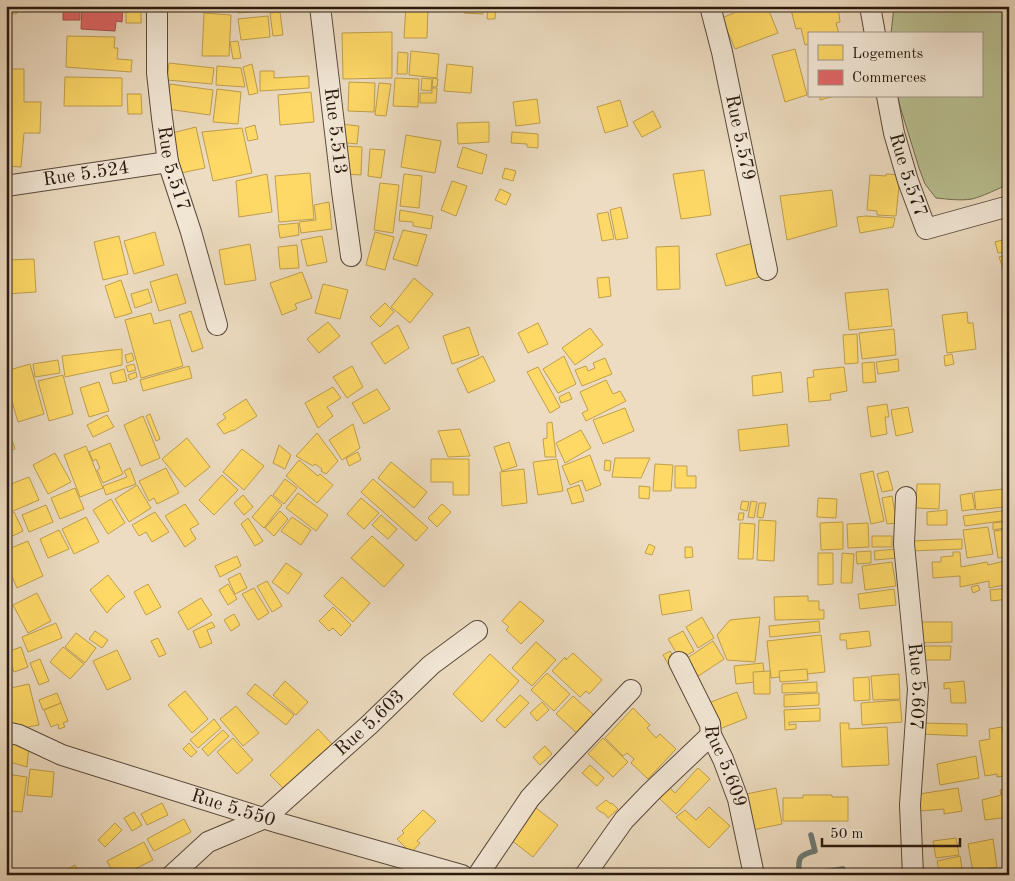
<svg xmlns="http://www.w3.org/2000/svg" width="1015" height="881" viewBox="0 0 1015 881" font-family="'Old Standard TT',serif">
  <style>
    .green { fill: #b9c092; stroke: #716c50 }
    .homes { fill: #ffd966; stroke: #bf9f4c }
    .shops { fill: #e06666; stroke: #a94f4c }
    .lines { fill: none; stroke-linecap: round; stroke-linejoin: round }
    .stream { stroke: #6d7a74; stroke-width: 5.5 }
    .minor-casing { stroke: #5a4a3b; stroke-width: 22 }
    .minor { stroke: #f3e8d7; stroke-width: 20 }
    .labels { text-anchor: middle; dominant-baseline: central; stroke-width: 5; stroke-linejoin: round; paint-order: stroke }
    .street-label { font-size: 19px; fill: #29190e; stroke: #f3e8d7 }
  </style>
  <rect width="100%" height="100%" fill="#eddcc1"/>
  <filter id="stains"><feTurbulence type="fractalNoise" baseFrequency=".004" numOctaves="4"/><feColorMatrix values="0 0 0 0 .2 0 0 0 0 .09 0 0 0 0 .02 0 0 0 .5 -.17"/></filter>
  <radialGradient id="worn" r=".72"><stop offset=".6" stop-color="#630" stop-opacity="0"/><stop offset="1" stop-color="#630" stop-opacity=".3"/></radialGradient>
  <path class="green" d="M894,6h115v178c-12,5 -25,12 -37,15 -12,2 -25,0 -36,-1l-11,-14 -6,-16 -20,-65 -1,-7h83v-62h-90z"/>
  <g class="homes">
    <polygon points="6,6 22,6 16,14 6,13"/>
    <rect x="126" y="6" width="15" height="17"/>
    <polygon points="220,6 229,6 230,8 220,10"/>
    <polygon points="238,6 279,6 279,10 238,13"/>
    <polygon points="406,6 428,6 427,38 404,38"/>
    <polygon points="464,6 484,6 483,14 464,13"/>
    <polygon points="488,6 496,6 495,19 487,19"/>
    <polygon points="750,6 767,6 778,33 735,49 722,18"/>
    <polygon points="790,6 838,6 840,22 836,23 839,34 809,34 809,44 805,45 801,28 796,29"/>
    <polygon points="280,12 283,35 273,36 270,13"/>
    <polygon points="204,13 231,15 229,56 202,56"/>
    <polygon points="268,16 270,37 241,40 238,19"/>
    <polygon points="392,32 392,78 343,79 342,33"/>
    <polygon points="67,36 115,37 114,48 118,48 117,59 132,60 131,72 66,67"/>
    <polygon points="238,41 241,58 233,59 230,42"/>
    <polygon points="795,49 807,95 785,102 772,55"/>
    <polygon points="411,51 439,54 437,78 409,75"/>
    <polygon points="398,52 408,53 407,74 397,74"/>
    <polygon points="169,63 214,68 212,84 167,80"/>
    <polygon points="252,64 258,93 249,95 243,67"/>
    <polygon points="447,64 473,67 471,93 444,91"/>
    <polygon points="217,66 241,68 245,87 216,85"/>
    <polygon points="6,69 24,69 24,102 41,102 40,133 24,133 21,167 6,166"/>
    <polygon points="260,71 274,71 274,78 309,76 309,88 260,91"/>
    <polygon points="65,77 122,78 122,106 64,106"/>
    <polygon points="395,78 419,79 418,107 393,106"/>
    <polygon points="422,78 432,79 431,91 421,90"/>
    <polygon points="433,78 438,79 437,87 432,87"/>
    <polygon points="349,82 375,83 374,112 348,111"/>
    <polygon points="379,83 391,84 386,116 375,115"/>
    <polygon points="170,84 213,90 210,115 167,109"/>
    <polygon points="432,88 437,88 436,103 420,103 420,93 432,93"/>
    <polygon points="217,89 241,92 238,124 213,122"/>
    <polygon points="311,92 314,122 280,125 278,95"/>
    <polygon points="127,94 141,94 142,114 128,114"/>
    <polygon points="820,96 834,96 820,100"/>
    <polygon points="537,99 540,123 516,126 513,102"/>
    <polygon points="620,100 628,126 605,133 597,107"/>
    <polygon points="653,111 661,127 642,137 633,122"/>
    <polygon points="489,122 489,142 458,144 457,123"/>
    <polygon points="340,124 359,126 357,144 338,142"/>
    <polygon points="255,125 258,139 248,141 245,128"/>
    <polygon points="196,127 205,168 181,173 172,133"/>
    <polygon points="242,128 252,173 213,181 202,132"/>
    <polygon points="512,132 538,134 538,148 527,147 527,144 511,143"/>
    <polygon points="406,135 441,141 435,173 401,167"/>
    <polygon points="345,146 362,147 361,175 344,174"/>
    <polygon points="463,147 487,155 482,174 457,167"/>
    <polygon points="370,149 385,150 381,178 368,176"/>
    <polygon points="505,168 516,171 513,181 502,178"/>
    <polygon points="704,170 711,215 681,219 673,174"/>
    <polygon points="310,173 314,219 279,222 275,176"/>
    <polygon points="267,174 272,212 239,217 236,181"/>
    <polygon points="404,174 422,176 419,208 400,206"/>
    <polygon points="886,174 900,175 896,216 877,215 877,211 867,210 870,175 886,176"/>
    <polygon points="452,181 467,186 456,216 441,210"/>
    <polygon points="380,183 399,185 393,233 374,230"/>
    <polygon points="500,189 511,194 506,205 495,200"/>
    <polygon points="832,190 837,226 787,240 780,196"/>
    <polygon points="329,202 332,229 301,233 299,222 316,220 314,205"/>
    <polygon points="621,207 628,238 616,240 610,210"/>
    <polygon points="400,210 433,216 431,229 413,226 413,222 399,221"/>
    <polygon points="608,212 614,239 602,241 597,214"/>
    <polygon points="866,216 895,218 893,227 860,233 857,217"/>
    <polygon points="298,223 299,235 280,238 278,225"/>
    <polygon points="403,230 427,235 417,266 393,259"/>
    <polygon points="155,232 164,265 134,274 124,241"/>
    <polygon points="375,232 394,237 385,270 366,265"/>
    <polygon points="119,236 128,274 103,280 94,242"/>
    <polygon points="322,236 327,262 307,266 301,240"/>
    <polygon points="1006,239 1009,251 998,253 995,242"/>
    <polygon points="753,243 763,276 726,286 716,254"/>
    <polygon points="250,244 256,280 225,285 219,250"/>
    <polygon points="297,245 299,268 280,269 278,247"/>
    <polygon points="679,246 680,289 657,290 656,247"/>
    <polygon points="1009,254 1009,282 1008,282 999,257"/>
    <polygon points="34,259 36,292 6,294 6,276 9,276 8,260"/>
    <polygon points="302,272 312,298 295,304 297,309 282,315 270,283"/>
    <polygon points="177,274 186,303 159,311 150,282"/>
    <polygon points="609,277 611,296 599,298 597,278"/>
    <polygon points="414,278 433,294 410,323 391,307"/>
    <polygon points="121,280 132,313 115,318 105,286"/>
    <polygon points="323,284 348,290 340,319 315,313"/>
    <polygon points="148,289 152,302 135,308 131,294"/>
    <polygon points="888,289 892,326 849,330 845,293"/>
    <polygon points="385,303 394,312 380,327 370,317"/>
    <polygon points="191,311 203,348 192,352 179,315"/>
    <polygon points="967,312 968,323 973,323 976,349 947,353 942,315"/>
    <polygon points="151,313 154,324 170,320 183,366 141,378 125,320"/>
    <polygon points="328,322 340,336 319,353 307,339"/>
    <polygon points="538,323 548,344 528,353 518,333"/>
    <polygon points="398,325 409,348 385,364 371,343"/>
    <polygon points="469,327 479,355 452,364 443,336"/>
    <polygon points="590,328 603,345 575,365 562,348"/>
    <polygon points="894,329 896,355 862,359 859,333"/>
    <polygon points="857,334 858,363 845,364 843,335"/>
    <polygon points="122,349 122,365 65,377 62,356"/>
    <polygon points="132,353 134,360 127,363 125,355"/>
    <polygon points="952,354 954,364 945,366 944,356"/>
    <polygon points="483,356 495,381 468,393 457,369"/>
    <polygon points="564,356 576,384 558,393 543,369"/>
    <polygon points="605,358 612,374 582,386 575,370 586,366 588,371 595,368 593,363"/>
    <polygon points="898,359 899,371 878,374 876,362"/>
    <polygon points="58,360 60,373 35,377 33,364"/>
    <polygon points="874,362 876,382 863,383 862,363"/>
    <polygon points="30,364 44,414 18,422 6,381 6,371"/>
    <polygon points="134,364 136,370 128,372 126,366"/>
    <polygon points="189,366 192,378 143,391 140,380"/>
    <polygon points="352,366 363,387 347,398 333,377"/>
    <polygon points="538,367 560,407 550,413 527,372"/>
    <polygon points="844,367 847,391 830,394 831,400 809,402 807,378 814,377 813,370"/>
    <polygon points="124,369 127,381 113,384 110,373"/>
    <polygon points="136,372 137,377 130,380 128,375"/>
    <polygon points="781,372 783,392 753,396 752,376"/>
    <polygon points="63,375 73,414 49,421 38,381"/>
    <polygon points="606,380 613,394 620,391 626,401 586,421 582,413 588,410 580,392"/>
    <polygon points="99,382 109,411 89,417 80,388"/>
    <polygon points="333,387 341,398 327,407 333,416 318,428 305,403"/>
    <polygon points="377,389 390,409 364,424 352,403"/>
    <polygon points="569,392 572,399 561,403 559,397"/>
    <polygon points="246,399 257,416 233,431 233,430 224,434 217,424 226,418 223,414"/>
    <polygon points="887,404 889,417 885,417 887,434 871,437 867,407"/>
    <polygon points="908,407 913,432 896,436 891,410"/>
    <polygon points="625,408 634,431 603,444 593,420"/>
    <polygon points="150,414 160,439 156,441 146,416"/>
    <polygon points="107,415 114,427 93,437 87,425"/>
    <polygon points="143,416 160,458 141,466 124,425"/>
    <polygon points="552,422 556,457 545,457 543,439 547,438 547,423"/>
    <polygon points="6,423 15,449 6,452"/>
    <polygon points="353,424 360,448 342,460 329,440"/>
    <polygon points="787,424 789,446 740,451 738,430"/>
    <polygon points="460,429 470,456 448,457 438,431"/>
    <polygon points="581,430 591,448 565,463 556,443"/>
    <polygon points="317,433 338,461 326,474 321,471 322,469 315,464 313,466 296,456"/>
    <polygon points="187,438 210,467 185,487 162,459"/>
    <polygon points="509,442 517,466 502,471 494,447"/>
    <polygon points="110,443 123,474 103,483 97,470 100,468 96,459 93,461 89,452"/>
    <polygon points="279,445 291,455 285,469 273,463"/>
    <polygon points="86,446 103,488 80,497 64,455"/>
    <polygon points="242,449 264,466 244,490 223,472"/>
    <polygon points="358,452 361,460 349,466 346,458"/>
    <polygon points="55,453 71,482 48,494 33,465"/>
    <polygon points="590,455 601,485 586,491 582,480 570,485 562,466"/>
    <polygon points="615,458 650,458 641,478 612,477"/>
    <polygon points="431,459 469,459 469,495 453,495 453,482 431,482"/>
    <polygon points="557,459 563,491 538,495 533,462"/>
    <polygon points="299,460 318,476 320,474 333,485 317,503 286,476"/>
    <polygon points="605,460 611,461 610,471 604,470"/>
    <polygon points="391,462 427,492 414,508 378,478"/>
    <polygon points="655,464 673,465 671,491 653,491"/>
    <polygon points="675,466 687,466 687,476 696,476 696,488 675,488"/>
    <polygon points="130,468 136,484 106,495 103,486 127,477 124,471"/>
    <polygon points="166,468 179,493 157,504 154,498 149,501 139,481"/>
    <polygon points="524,469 527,503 502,506 500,472"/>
    <polygon points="873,471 884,521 871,524 860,474"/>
    <polygon points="888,471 893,490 882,492 877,474"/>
    <polygon points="222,475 238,490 214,515 199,500"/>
    <polygon points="29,477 39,500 6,514 6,486"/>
    <polygon points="285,479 297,488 284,504 273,495"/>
    <polygon points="373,479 428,528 416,541 361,492"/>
    <polygon points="917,484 940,484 939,509 916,508"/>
    <polygon points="137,485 151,508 129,522 115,499"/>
    <polygon points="579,485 584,501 572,504 567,489"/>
    <polygon points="1009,485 1009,505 1003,487"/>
    <polygon points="639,486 650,487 649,499 639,498"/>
    <polygon points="75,488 84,509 60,519 51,498"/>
    <polygon points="1004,489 1005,507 976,510 974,492"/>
    <polygon points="298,493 328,515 316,531 286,508"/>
    <polygon points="972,493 975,509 962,511 960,495"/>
    <polygon points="243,495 253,507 244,515 234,503"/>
    <polygon points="271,495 282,505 264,528 252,517"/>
    <polygon points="892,496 897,523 887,524 882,498"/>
    <polygon points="361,498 379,513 364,529 347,514"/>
    <polygon points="818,498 837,499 836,518 817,517"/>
    <polygon points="111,499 125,523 108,534 93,510"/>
    <polygon points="742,501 749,502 747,511 740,509"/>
    <polygon points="751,501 757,502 754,518 748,517"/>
    <polygon points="759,503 766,503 763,518 757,517"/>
    <polygon points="185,504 199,524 190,529 196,539 185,547 165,516"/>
    <polygon points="442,504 451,512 437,527 428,518"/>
    <polygon points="46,505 53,522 29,532 22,515"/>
    <polygon points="947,510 947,525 927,525 927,512"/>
    <polygon points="1009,510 1009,520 965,526 963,516"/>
    <polygon points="280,511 288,519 274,536 265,528"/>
    <polygon points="14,512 23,531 6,539 6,516"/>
    <polygon points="155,512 169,532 152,542 146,532 139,536 132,525"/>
    <polygon points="739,513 744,513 743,520 738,520"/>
    <polygon points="381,515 397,529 388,539 372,525"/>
    <polygon points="86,517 99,542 74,554 62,529"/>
    <polygon points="292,517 311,530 301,545 281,531"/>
    <polygon points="248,518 263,541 255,546 241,524"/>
    <polygon points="759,520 776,521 774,561 757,560"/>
    <polygon points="1009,521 1009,527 993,530 993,523"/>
    <polygon points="843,522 843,549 821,550 820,523"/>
    <polygon points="740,523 755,524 753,559 738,559"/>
    <polygon points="868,523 869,547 848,548 847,524"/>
    <polygon points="988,527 993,554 967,558 963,530"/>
    <polygon points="1009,529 1009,556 998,558 994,531"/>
    <polygon points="59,530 69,549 48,558 40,539"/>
    <polygon points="372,536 404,565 384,587 351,558"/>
    <rect x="872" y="536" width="20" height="11"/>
    <polygon points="962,539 962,549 911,551 911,541"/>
    <polygon points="28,541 43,576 17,588 6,562 6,550"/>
    <polygon points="649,544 655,547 652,555 645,553"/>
    <polygon points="685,547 692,547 693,557 685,558"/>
    <polygon points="896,549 897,558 875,560 874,551"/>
    <polygon points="871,551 871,563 857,564 856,552"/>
    <polygon points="953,552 960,552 961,567 987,562 988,565 1009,560 1009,584 989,588 989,581 960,587 960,576 933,578 932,562 941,562 941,557 953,556"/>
    <polygon points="818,553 833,553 833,584 818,585"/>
    <polygon points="842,553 854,554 852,583 841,583"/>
    <polygon points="237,556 241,566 220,577 215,566"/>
    <polygon points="892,562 896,586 865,590 862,566"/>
    <polygon points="286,563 302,574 288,594 272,582"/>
    <polygon points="240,573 247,588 235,594 228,579"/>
    <polygon points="108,575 125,597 115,604 107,613 90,590"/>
    <polygon points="342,577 370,603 353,622 324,596"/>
    <polygon points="267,581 282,606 272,612 257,586"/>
    <polygon points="148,584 161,607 146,615 134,592"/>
    <polygon points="228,584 237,599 228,605 219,590"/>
    <polygon points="978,585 980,590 973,593 971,587"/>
    <polygon points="254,588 269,613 258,620 242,594"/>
    <polygon points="1008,588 1009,599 991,601 990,590"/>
    <polygon points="894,589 896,605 860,609 858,594"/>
    <polygon points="689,590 692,610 662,615 659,595"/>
    <polygon points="37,593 51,621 28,633 13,605"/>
    <polygon points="808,596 808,601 819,601 819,610 824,610 824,619 775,620 774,597"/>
    <polygon points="201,598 212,615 188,630 178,612"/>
    <polygon points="520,601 544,621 521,644 506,630 509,627 502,621"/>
    <polygon points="333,607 351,625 341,636 333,628 329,631 319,621"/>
    <polygon points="234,614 240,625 231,631 224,620"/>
    <polygon points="702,617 714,638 698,648 686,627"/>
    <polygon points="760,617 755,662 727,660 717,635 730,620"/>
    <polygon points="819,621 820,632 770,637 769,626"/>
    <polygon points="212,622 215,627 207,630 212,643 200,648 193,631"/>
    <polygon points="921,622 952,622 952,642 921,643"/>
    <polygon points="56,623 62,638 28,652 22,637"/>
    <polygon points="95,631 108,640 102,648 89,639"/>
    <polygon points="683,631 694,651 680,659 668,639"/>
    <polygon points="869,631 871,646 847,649 846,640 840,640 840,634"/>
    <polygon points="76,633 96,648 85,663 65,647"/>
    <polygon points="821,635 825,672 771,678 767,641"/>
    <polygon points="158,638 166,654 159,657 151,641"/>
    <polygon points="713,641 724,659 697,677 686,659"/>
    <polygon points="536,642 556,660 532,686 512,668"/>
    <polygon points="922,646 951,646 950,660 922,660"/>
    <polygon points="21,647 28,667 14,672 7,652"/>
    <polygon points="63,647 84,664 70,679 50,662"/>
    <polygon points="117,650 131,679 107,690 93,661"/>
    <polygon points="670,651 679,666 672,671 663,655"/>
    <polygon points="573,653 602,680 589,694 586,691 580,697 552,671 565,657 566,660"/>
    <polygon points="6,654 11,672 6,674"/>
    <polygon points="490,654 519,681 482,722 453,694"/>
    <polygon points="40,659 49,681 39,685 30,663"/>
    <polygon points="763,663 765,681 736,684 734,666"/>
    <polygon points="807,669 808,680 780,682 779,671"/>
    <polygon points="770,671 770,694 754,694 753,672"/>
    <polygon points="547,673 570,694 554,711 531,690"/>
    <polygon points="899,674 900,699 873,700 871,676"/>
    <polygon points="869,677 870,700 854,701 853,678"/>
    <polygon points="285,681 308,702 296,715 273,695"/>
    <polygon points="964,681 966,703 951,703 950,688 944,689 944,683"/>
    <polygon points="817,682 817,692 782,693 782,684"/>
    <polygon points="29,684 39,725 7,731 6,689"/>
    <polygon points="255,684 294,715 286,725 247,694"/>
    <polygon points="185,691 208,719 192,733 168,705"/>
    <polygon points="737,692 747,718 717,730 706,704"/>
    <polygon points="57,693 61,703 43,710 39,700"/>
    <polygon points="819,693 819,705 784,707 784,695"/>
    <polygon points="520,695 529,703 505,728 496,720"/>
    <polygon points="573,696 595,716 578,734 556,714"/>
    <polygon points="900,700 902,722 862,725 861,703"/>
    <polygon points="542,702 549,710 537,721 530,713"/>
    <polygon points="61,703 68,721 63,723 65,727 59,729 58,724 51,727 44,710"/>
    <polygon points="236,706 259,733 243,746 220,719"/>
    <polygon points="633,708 650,725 647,728 656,738 660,734 676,749 648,779 631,763 634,759 627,753 623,756 605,738"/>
    <polygon points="820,708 820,721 789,722 789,725 796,724 796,729 785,730 784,710"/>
    <polygon points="214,719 221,728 198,748 190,740"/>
    <polygon points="840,723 849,723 849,729 887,727 889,765 842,767"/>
    <polygon points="921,723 967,724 967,736 920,734"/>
    <polygon points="1002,727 1004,736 1009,736 1009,775 997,777 997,774 985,776 979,741 990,739 989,729"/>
    <polygon points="318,729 333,745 286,791 270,775"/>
    <polygon points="223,730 229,736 208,756 202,749"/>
    <polygon points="6,738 29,746 27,767 6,761"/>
    <polygon points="233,738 253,760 237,774 217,752"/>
    <polygon points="603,738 628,762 613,777 588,754"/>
    <polygon points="189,743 197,752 191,757 183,749"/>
    <polygon points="545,746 552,754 540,765 533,757"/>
    <polygon points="976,756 979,778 940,785 937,764"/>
    <polygon points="590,765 604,778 597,786 582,773"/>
    <polygon points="698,768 710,779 676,814 659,798 669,787 675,793"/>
    <polygon points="30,769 54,772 52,797 27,795"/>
    <polygon points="6,774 27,777 22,812 11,811 6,812"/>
    <polygon points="776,788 782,824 752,830 746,794"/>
    <polygon points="958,788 962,811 944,814 944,809 920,811 919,794"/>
    <polygon points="1009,789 1009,817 985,820 982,800 1001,795 1000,790"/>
    <polygon points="803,795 832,795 832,797 848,797 848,821 783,821 783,798 803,798"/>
    <polygon points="606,800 611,804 612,803 618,809 608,818 605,814 599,811 596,808"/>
    <polygon points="162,803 168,815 147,825 141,814"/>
    <polygon points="532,805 558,825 533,857 507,837"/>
    <polygon points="709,807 730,826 709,848 676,817 685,810 696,820"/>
    <polygon points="423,810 436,821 417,841 420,843 411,853 397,839 404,833 402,831"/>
    <polygon points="134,812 142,825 132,831 124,818"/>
    <polygon points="184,819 191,832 154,851 147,839"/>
    <polygon points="115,823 122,830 105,847 98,840"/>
    <polygon points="956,838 959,855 936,858 933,841"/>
    <polygon points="993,839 997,867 973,872 968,844"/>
    <polygon points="144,842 153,860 123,875 114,875 107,861"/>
    <polygon points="960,856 963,874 940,875 937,861"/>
    <polygon points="75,865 80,875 57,875"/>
    <polygon points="986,870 987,875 973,875 973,872"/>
  </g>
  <g class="shops">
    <rect x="63" y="6" width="17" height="14"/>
    <polygon points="82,6 123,6 122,22 116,21 115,31 81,29"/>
  </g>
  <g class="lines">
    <g class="stream">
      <path d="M799,875c-1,-17 -1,-20 16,-24l-4,-16"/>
      <polyline points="816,875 815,873 843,869"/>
    </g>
    <defs>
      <g id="minor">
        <path id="s1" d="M157,6v67l5,45 6,44 23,70 26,93"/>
        <path id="s2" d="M320,6l22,185 9,65"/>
        <path id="s3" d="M710,6l12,46 45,218"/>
        <polyline points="870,6 875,34"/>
        <path id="s4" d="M887,96l7,37 14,48 18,48 83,-23"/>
        <path id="s5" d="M6,186l162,-24"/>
        <path id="s6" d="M906,497l-2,47 14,145 -8,116 3,70"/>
        <path id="s7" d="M679,662l31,62 1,11 12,24 15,40 16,76"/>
        <path id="s8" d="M6,732l13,3 43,20 217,68 183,52"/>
        <path id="s9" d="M172,875l36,-33 57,-24 104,-93 62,-60 46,-34"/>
        <polyline points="478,875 530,798 561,764 631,690"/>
        <polyline points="585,875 624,820 651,792 711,735"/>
      </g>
    </defs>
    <use href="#minor" class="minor-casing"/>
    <use href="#minor" class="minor"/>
  </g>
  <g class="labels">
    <g class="street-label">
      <text stroke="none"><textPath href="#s2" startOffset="126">Rue 5.513</textPath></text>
      <text stroke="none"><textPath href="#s3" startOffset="135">Rue 5.579</textPath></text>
      <text stroke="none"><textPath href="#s1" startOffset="164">Rue 5.517</textPath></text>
      <text stroke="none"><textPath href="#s5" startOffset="81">Rue 5.524</textPath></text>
      <text stroke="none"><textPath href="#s4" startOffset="82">Rue 5.577</textPath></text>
      <text stroke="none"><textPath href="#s6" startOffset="190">Rue 5.607</textPath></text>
      <text stroke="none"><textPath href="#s9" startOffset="252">Rue 5.603</textPath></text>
      <text stroke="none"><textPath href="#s7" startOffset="114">Rue 5.609</textPath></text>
      <text stroke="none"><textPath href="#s8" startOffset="240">Rue 5.550</textPath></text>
    </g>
  </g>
  <rect width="1015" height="881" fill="none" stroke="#eddcc1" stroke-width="25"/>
  <rect x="8" y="8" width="1000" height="866" fill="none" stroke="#29190e" stroke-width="2.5"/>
  <rect x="12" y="12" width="990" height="856" fill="none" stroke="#29190e"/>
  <rect x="808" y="32" width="175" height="65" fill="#f3e8d7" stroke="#a29587"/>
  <rect x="818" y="45" width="25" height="15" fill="#ffd966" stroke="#a29587"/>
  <text x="852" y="58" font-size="15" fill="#29190e">Logements</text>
  <rect x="818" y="70" width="25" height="15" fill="#e06666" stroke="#a29587"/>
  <text x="852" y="82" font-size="15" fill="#29190e">Commerces</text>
  <path d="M822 838v8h138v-8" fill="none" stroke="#29190e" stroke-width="2.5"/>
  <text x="830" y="838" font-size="15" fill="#29190e" stroke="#f3e8d7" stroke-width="4" paint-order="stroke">50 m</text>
  <rect width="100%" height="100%" filter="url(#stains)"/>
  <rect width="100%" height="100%" fill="url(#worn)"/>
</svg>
